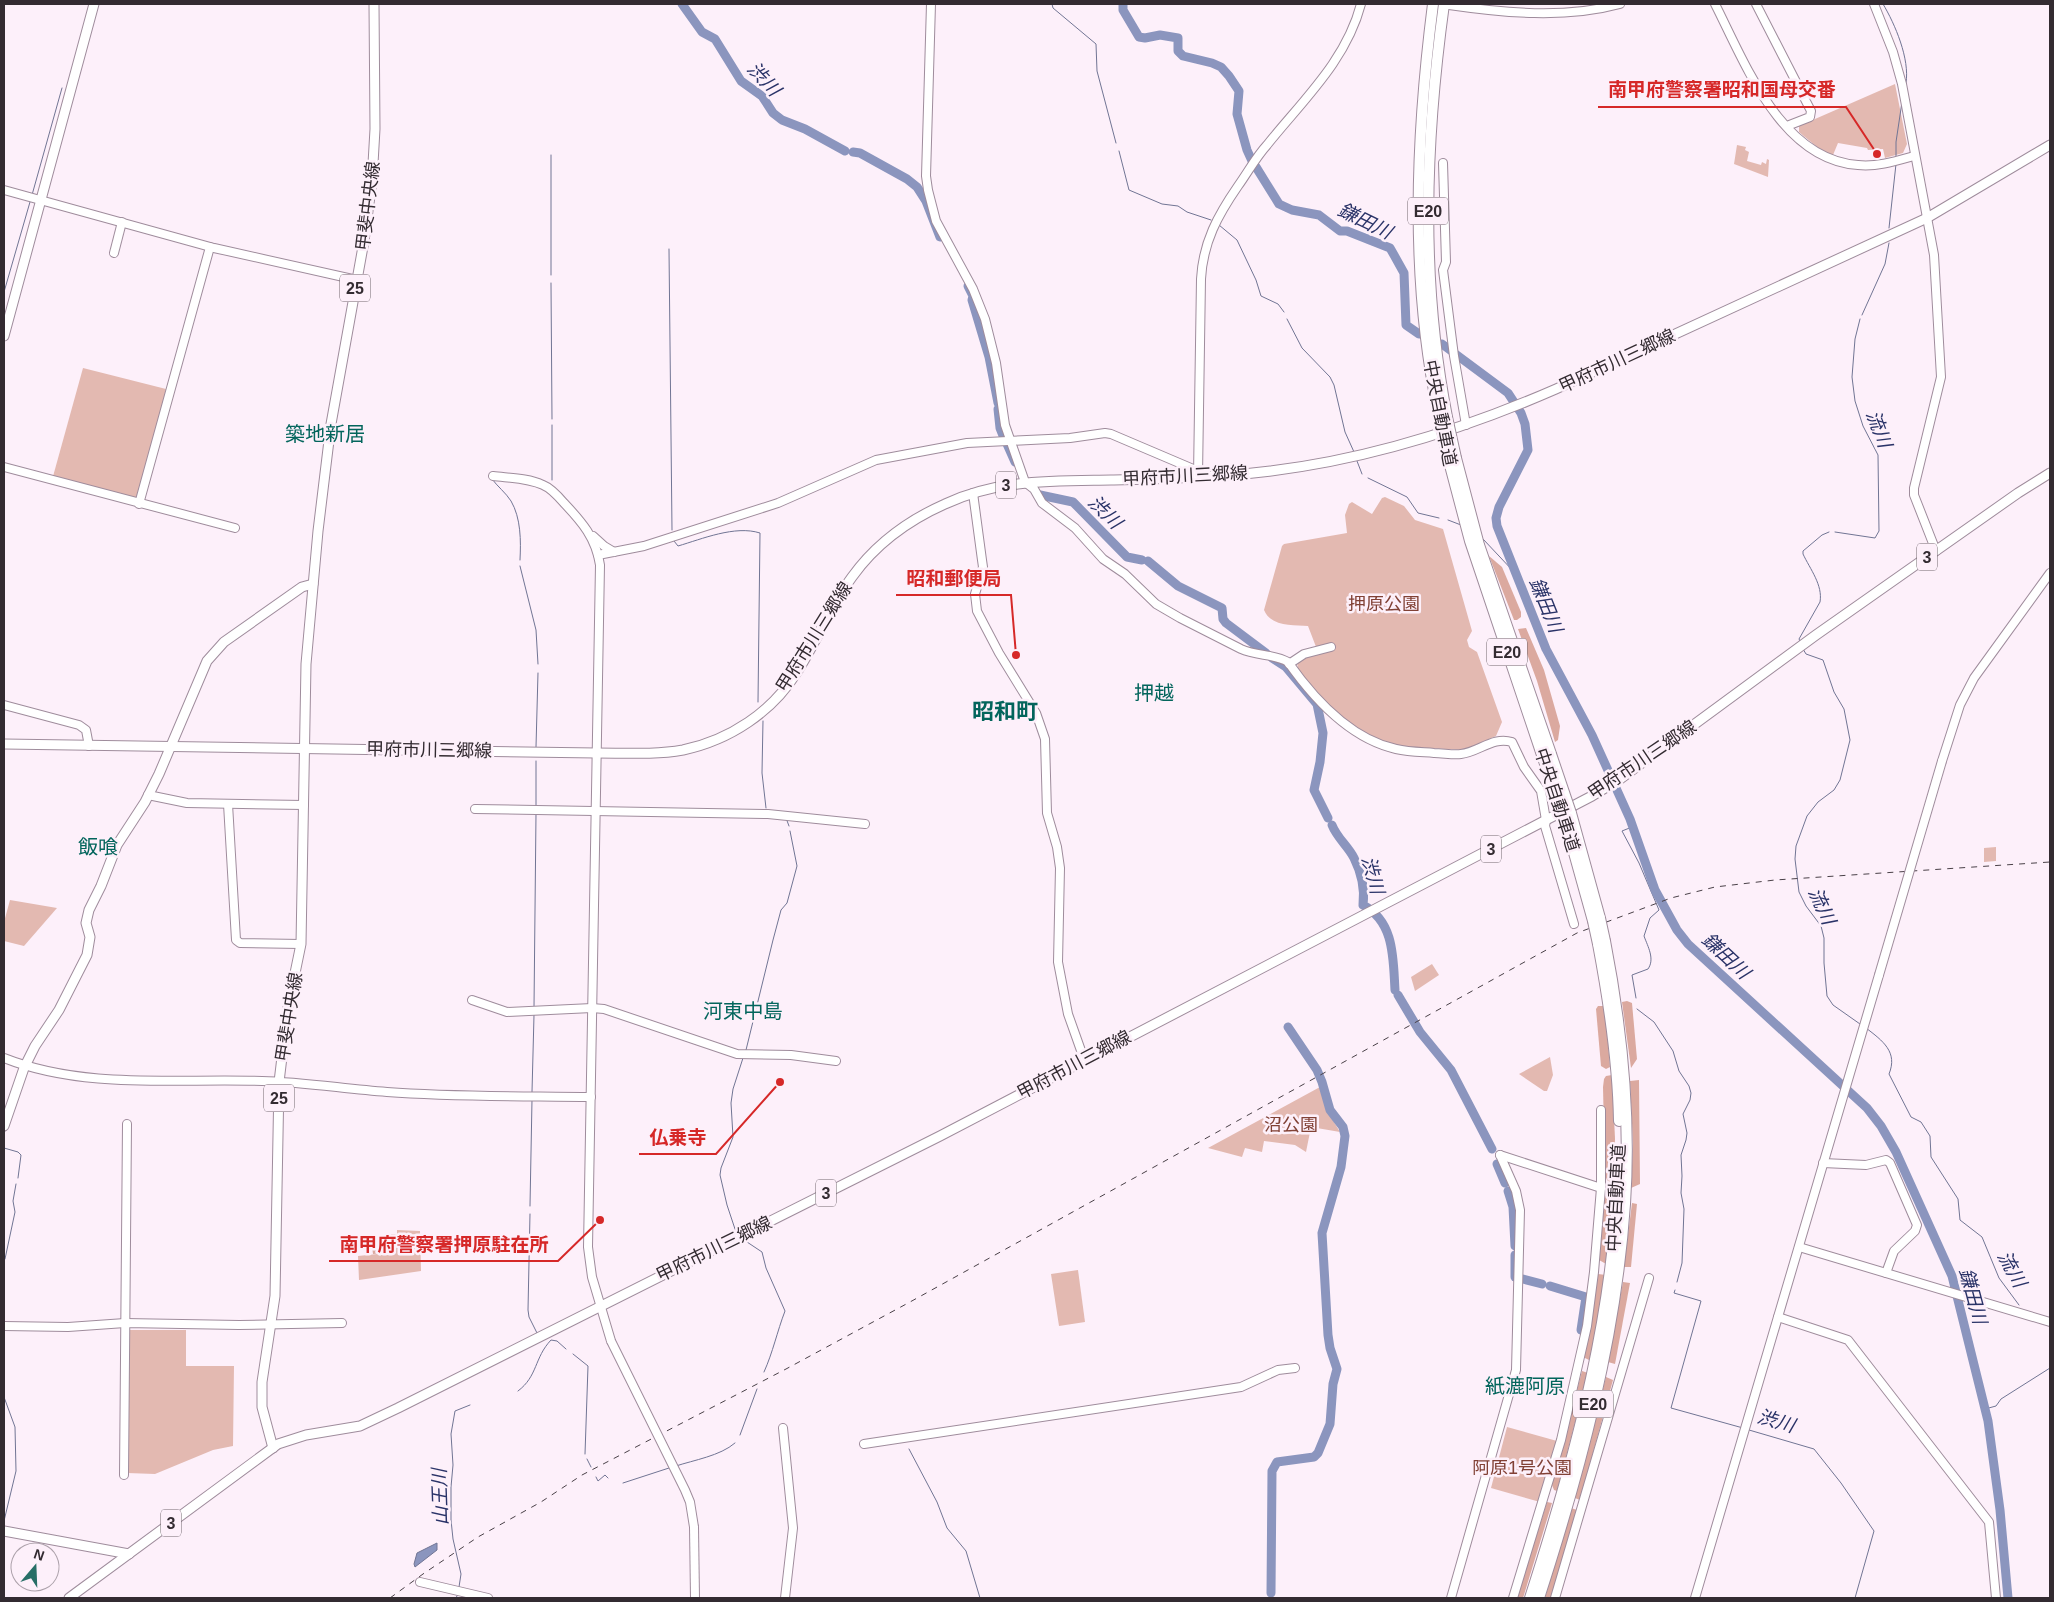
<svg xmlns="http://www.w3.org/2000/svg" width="2054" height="1602" viewBox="0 0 2054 1602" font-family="Arial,'Noto Sans JP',sans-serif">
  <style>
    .green { fill: #e3b9b1 }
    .forest { fill: #dba99f }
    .water { fill: #8b95be; stroke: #717594 }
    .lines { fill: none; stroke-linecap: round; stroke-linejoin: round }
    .stream { stroke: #717594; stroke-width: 1 }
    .river { stroke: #8b95be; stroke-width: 9 }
    .secondary-casing { stroke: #9f8c9c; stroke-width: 10 }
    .primary-casing { stroke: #9f8c9c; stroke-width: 11 }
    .highway-casing { stroke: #9f8c9c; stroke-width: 12 }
    .secondary { stroke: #fff; stroke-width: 8 }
    .primary { stroke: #fff; stroke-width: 9 }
    .highway { stroke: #fff; stroke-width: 10 }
    .rail { stroke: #4a4148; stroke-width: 1; stroke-dasharray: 6 6; stroke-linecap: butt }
    .secondary-bridge-casing { stroke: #9f8c9c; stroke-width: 10; stroke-linecap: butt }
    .highway-bridge-casing { stroke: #9f8c9c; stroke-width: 12; stroke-linecap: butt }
    .secondary-bridge { stroke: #fff; stroke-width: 8 }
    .highway-bridge { stroke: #fff; stroke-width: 10 }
    .labels { text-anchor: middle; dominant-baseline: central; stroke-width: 5; stroke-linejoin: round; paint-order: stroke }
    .shield { fill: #fdf0fa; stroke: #70666d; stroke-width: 1 }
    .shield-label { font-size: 16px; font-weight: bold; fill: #332b31 }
    .street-label { font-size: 18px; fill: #332b31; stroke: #fdf0fa }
    .park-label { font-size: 18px; fill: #814135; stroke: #fdf0fa }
    .water-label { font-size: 19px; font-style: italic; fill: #2a3368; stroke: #fdf0fa }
    .quarter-label { font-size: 20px; fill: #03655c; stroke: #fdf0fa }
    .district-label { font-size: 22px; font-weight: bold; fill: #03655c; stroke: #fdf0fa }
    .leader { fill: none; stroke: #d62828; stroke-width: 2 }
    .callout-dot { fill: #d62828; stroke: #fdf0fa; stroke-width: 2 }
    .callout-label { font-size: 19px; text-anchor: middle; font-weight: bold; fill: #d62828; stroke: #fdf0fa; stroke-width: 5; stroke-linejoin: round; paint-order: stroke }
  </style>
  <rect width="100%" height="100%" fill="#fdf0fa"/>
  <g class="green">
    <polygon points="1895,84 1907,144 1903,153 1885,158 1883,149 1868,150 1867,148 1838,143 1833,155 1823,152 1799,132 1799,126"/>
    <polygon points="1737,145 1746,147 1745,150 1749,152 1747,161 1761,165 1762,162 1766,164 1767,159 1769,160 1768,177 1734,164"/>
    <polygon points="83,368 166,389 139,504 52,480"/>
    <path d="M1385,497l19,9 11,14 28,9 29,102 -5,9 2,7 8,5 25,70 -6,14 -32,14 -57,-3 -15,-2 -26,-12 -19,-12 -19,-17 -30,-33 -1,-11 21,-8 -10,-26c-15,-1 -37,1 -44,-16l18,-64 2,-2 63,-11 -2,-18 4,-11 3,-2 20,12 10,-16z"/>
    <polygon points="1996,847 1996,861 1984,862 1984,848"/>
    <polygon points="10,900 57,908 24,946 4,941 4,922"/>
    <polygon points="1432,964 1439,975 1415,991 1411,977"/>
    <polygon points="1550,1057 1553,1075 1547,1091 1544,1091 1519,1074"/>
    <polygon points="1320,1087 1326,1109 1340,1132 1311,1127 1306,1152 1295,1145 1264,1141 1262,1152 1245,1148 1242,1157 1208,1148"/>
    <polygon points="397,1230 420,1231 421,1271 359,1280 358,1256 397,1252"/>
    <polygon points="1078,1270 1085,1322 1059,1326 1051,1274"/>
    <polygon points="130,1330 186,1330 186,1366 234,1366 233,1446 213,1450 155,1474 127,1473"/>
    <polygon points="1507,1427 1557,1441 1540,1502 1491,1488"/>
  </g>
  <g class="forest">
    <polygon points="1489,556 1502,567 1521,612 1521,617 1517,620 1514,620"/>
    <polygon points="1526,628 1544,670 1560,726 1558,740 1555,742 1537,681 1518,629"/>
    <polygon points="1627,1001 1632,1003 1637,1059 1631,1068 1622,1002"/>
    <polygon points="1598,1006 1605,1006 1610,1067 1606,1069 1601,1066 1596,1009"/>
    <polygon points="1612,1075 1615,1139 1613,1184 1607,1180 1605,1175 1603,1087 1604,1079 1606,1076"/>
    <polygon points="1639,1080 1640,1184 1631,1188 1633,1144 1630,1081"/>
    <polygon points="1604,1196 1613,1197 1608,1265 1599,1260"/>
    <polygon points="1632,1203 1637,1204 1631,1267 1624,1267"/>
    <polygon points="389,1234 397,1234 397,1252 391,1253 388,1244 384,1244 384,1253 373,1254 371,1239 388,1238"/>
    <polygon points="1598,1274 1606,1275 1591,1361 1583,1357"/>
    <polygon points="1623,1282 1630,1283 1615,1364 1608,1362"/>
    <polygon points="1582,1371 1588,1373 1557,1491 1554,1490 1552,1485"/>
    <polygon points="1606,1377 1613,1380 1580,1500 1575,1498"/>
    <polygon points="1547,1502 1552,1503 1523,1598 1517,1598"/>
    <polygon points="1571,1508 1577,1510 1551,1598 1545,1598"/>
  </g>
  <polygon class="water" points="437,1543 437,1550 415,1567 414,1564 417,1553"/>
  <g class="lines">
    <g class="stream">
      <polyline points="681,4 682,4"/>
      <polyline points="1052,4 1053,8 1096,44 1097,71 1116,143"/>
      <path d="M1883,4c12,20 27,55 23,79"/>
      <polyline points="1119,151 1129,190 1162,204 1178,206 1187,212 1211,220"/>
      <polyline points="551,155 551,275"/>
      <polyline points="1896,157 1896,142 1902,102"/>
      <polyline points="32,195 62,88"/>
      <polyline points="1219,225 1237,240 1256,280 1261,296 1278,304 1284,312"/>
      <polyline points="1889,228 1896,164"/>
      <polyline points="669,249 672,530"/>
      <polyline points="551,283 552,419"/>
      <polyline points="4,292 30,202"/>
      <polyline points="1862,315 1885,264 1889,243"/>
      <polyline points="1287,319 1302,348 1330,377 1334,385 1345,432 1354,452"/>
      <polyline points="552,425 552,480"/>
      <polyline points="1357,461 1362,474"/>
      <polyline points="1368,478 1407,497 1418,513 1439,518"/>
      <path d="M492,479c5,7 14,14 19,22 10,17 10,40 9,59"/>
      <polyline points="1448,520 1461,525"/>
      <polyline points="1835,532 1875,538 1879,531 1878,455 1863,426 1855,401 1852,377 1855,339 1860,319"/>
      <polyline points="1483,539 1515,573"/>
      <path d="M674,541l4,5c24,-7 57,-21 82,-13l-2,169"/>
      <polyline points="520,566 536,630 538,664"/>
      <path d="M1801,643l-2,-4 21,-37c3,-17 -10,-33 -17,-48v-3l19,-16 7,-3"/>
      <polyline points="1803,649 1806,654 1823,660 1834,692 1844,709 1850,740 1840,780 1834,790 1818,802 1807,816 1796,846 1795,859 1799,892 1806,906 1821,926 1824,938 1824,963 1827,996 1833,1005 1860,1024"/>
      <polyline points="763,721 762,773 766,808"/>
      <polyline points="536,747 538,673"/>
      <polyline points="536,806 536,761"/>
      <polyline points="786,818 789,826"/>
      <path d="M1632,827l-10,4 17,32 20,47 -9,8 -6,18c4,11 11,23 4,33l-16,6 4,23"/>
      <polyline points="534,1008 536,814"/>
      <polyline points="1637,1009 1654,1022 1673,1051 1679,1071 1689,1086 1691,1093 1690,1100 1683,1114 1687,1133 1686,1140 1681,1155 1682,1176 1681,1193 1684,1209 1682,1263 1677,1282"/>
      <path d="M1866,1028c17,13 32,24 23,46l22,43 10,5 9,14 1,21 27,42 2,21 22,17 17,41 20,27"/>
      <polyline points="746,1050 773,940 781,910 787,903 797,866 790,831"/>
      <polyline points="532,1092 534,1015"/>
      <polyline points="4,1134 5,1130"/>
      <polyline points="4,1148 18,1152 21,1155 18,1178"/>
      <polyline points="530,1206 532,1100"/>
      <polyline points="530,1214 528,1310 529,1317 537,1333"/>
      <polyline points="736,1232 727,1205 720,1175 721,1168 733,1137 731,1103 733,1089 743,1058"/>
      <path d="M744,1240l18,12 4,16 19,43c-8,21 -12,41 -21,61"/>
      <polyline points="5,1259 15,1212 13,1201 16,1184"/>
      <polyline points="1675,1290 1674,1293 1701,1301 1671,1408 1743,1428"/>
      <polyline points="573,1354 588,1366 585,1454"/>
      <path d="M518,1391c20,-15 16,-33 33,-51l6,1 9,8"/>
      <polyline points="4,1397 15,1427 16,1471 4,1521"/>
      <polyline points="1985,1409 1996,1406 2001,1399 2050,1368"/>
      <polyline points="1749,1430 1814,1449 1841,1483 1874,1531 1855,1598"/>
      <polyline points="740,1435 757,1389"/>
      <polyline points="909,1449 937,1502 947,1528 966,1551 980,1598"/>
      <polyline points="587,1459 591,1467"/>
      <path d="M676,1466c18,-6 44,-10 59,-23"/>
      <polyline points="596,1477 598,1481 605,1475 608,1478"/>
      <polyline points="623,1483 669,1468"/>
      <polyline points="459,1587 461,1574 453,1539 451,1520 451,1487 453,1465 451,1434 455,1411 470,1405"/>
      <polyline points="456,1598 458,1594"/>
    </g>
    <g class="river">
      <polyline points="682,4 702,32 715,39 741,81 762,96 773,113 782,120 805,129 845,151"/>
      <polyline points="1123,4 1123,10 1139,37 1145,38 1160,35 1178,38 1178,51 1183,56 1212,63 1221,67 1229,76 1239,91 1237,114 1247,150 1252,161"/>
      <polyline points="853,152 860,153 907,179 917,187 926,201 940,237"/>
      <polyline points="1256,167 1279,204 1292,210 1319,215 1340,231 1347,231 1390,248 1394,255 1404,273 1406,325 1419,334"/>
      <polyline points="968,286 973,296 972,300 989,357 998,403"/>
      <polyline points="1442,344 1508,393 1521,413 1525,424 1528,450 1499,507 1496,518 1497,526 1546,649 1592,735 1630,819 1655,890 1677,930 1688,944 1867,1108 1881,1126 1896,1152 1952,1276 1988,1421 2000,1510 2008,1598"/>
      <polyline points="998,409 1000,428 1004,438"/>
      <polyline points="1007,444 1015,462"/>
      <polyline points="1040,495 1073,502 1127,557 1142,560"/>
      <polyline points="1148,561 1178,586 1222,608 1223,619 1226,623 1266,653"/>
      <polyline points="1272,658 1286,667 1317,704 1323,733 1320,762 1314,790 1328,818"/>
      <path d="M1332,825c5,13 16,21 22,33 7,14 11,31 9,47 32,17 30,54 32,85"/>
      <polyline points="1398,995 1420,1032 1451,1070 1492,1149"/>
      <polyline points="1497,1164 1505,1183"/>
      <polyline points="1508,1191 1513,1207 1515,1246"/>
      <polyline points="1515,1255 1515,1277"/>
      <polyline points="1523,1279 1542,1284"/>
      <polyline points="1550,1286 1586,1297 1581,1330"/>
      <polyline points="1271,1593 1272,1471 1277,1462 1314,1457 1318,1453 1330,1424 1333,1384 1337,1369 1330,1348 1328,1335 1322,1233 1341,1167 1345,1136 1343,1127 1330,1110 1322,1082 1317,1070 1288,1027"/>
    </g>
    <defs>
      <g id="secondary">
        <path d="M931,4l-5,172 2,14 8,31 37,68 12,30 11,44 9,62 20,57 9,7 8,14 33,25 28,31 22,15 31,30 24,14 61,31c15,7 34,5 47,13 26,37 63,77 108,87 13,3 26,3 38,4 9,0 19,2 27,1 18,-2 32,-18 51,-12l12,25 17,24 5,29 -1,6 29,98"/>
        <path d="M1715,4c30,59 66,156 143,161 19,2 38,-4 56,-9"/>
        <polyline points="1756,4 1811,111 1810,117 1787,126"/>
        <polyline points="1874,4 1893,52 1902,84 1934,255 1941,377 1914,488 1914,495 1936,551"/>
        <path d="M1449,5c55,8 116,14 171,-1"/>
        <polyline points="1443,163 1446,262 1443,270 1454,356 1466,425"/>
        <polyline points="4,190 214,248 357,280"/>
        <polyline points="114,253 122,222"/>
        <polyline points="4,467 235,528"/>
        <path d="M1198,475l3,-196c2,-37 17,-64 37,-93 10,-14 18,-29 29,-41 36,-45 79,-84 94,-141"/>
        <path d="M493,476c16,2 35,2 50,9 8,3 15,11 21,18 18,19 32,35 36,62l-12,682 4,30 19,64"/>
        <polyline points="973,493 982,560 983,567 975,594 977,611 999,653 1036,713 1045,739 1047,813 1057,847 1060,868 1058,962 1068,1014 1084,1059"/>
        <polyline points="139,504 210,247"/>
        <polyline points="593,536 604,546 614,552"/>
        <polyline points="598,555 644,546 778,503 876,460 967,443 1070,438 1105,433 1111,434 1198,471"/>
        <polyline points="1289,664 1304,654 1331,647"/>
        <polyline points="4,705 79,725 86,730 89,746"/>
        <polyline points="1942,761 1960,705 1974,678 2050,573"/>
        <polyline points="148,795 187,803 304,805"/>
        <polyline points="228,804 236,940 240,943 301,944"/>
        <polyline points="475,809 768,814 865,824"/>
        <polyline points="472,1000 507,1012 592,1008 604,1009 737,1054 791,1055 836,1061"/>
        <path d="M4,1058c81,32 173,20 258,23 42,1 83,8 125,11 67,5 136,4 204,5"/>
        <polyline points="1500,1155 1601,1188"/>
        <polyline points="1823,1163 1866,1165 1886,1160 1890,1163 1917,1225 1915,1231 1894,1251 1886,1273"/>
        <polyline points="1799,1247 2050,1322"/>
        <polyline points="1778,1317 1848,1340 1989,1522 1996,1598"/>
        <polyline points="4,1326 68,1327 125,1323 239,1325 342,1323"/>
        <polyline points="783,1428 793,1528 785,1598"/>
        <polyline points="864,1444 1241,1387 1278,1370 1295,1368"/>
        <polyline points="124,1475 127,1124"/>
        <polyline points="694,1527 695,1598"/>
        <polyline points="420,1582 488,1598"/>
        <polyline points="1451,1598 1516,1370 1520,1210 1516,1191 1500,1155"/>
        <polyline points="1513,1598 1561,1440 1587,1326 1594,1272 1601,1188 1601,1110"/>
        <polyline points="1555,1598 1649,1278"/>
        <polyline points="1695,1598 1879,975"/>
      </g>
      <g id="primary">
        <polyline points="4,336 94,4"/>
        <path d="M4,744l592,9c29,0 59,2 87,-3 47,-10 89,-38 114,-78 20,-31 33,-65 55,-95 23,-32 57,-57 93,-73 52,-25 109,-23 166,-24 39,-1 80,-2 119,-5 113,-8 223,-41 326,-86l371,-171 123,-73"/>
        <polyline points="4,1126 24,1068 35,1046 59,1010 87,955 90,937 86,923 89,910 101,886 117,845 145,802 159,774 207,661 224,642 302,587 313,584"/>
        <polyline points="273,1448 262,1407 262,1382 275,1296 279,1082 288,1007 301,944 306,664 318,531 331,424 364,241 372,181 375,129 374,4"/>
        <polyline points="4,1531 129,1554"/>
        <polyline points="69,1598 278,1444 306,1435 360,1426 398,1408 940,1136 1592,796 1620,779 1816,635 2018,493 2050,473"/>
      </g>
      <g id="highway">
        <path d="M1433,4c-17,133 -23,274 5,407"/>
        <path d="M1444,4c-19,137 -24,276 3,413"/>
        <polyline points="1447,454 1470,541 1543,758"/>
        <polyline points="1456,458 1479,545 1551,754"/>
        <polyline points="1571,813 1600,918"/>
        <polyline points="1564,817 1593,921"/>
        <path d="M1598,944c11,58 20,117 21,177"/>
        <path d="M1530,1598c47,-146 87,-294 89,-448"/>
        <path d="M1539,1598c41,-127 77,-259 86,-394 6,-88 -3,-176 -20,-263"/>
      </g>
    </defs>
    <use href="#secondary" class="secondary-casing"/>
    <use href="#primary" class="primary-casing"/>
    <use href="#highway" class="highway-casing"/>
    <use href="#secondary" class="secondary"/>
    <use href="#primary" class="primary"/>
    <use href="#highway" class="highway"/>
    <polyline class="rail" points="390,1598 423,1574 478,1537 541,1502 582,1475 786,1369 910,1302 1577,933 1671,898 1715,887 1775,880 2050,862"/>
    <defs>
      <g id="secondary-bridge">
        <polyline points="1879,975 1942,761"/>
        <polyline points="611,1341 685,1490 690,1502 694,1527"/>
      </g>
      <g id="highway-bridge">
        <polyline points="1438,411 1447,454"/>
        <polyline points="1447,417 1456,458"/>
        <polyline points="1551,754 1571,813"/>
        <polyline points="1543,758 1564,817"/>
        <polyline points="1600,918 1605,941"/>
        <polyline points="1593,921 1598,944"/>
      </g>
    </defs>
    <use href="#secondary-bridge" class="secondary-bridge-casing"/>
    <use href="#highway-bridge" class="highway-bridge-casing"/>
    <use href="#secondary-bridge" class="secondary-bridge"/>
    <use href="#highway-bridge" class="highway-bridge"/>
  </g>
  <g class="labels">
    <g class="shield">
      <rect x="1408" y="197.5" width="40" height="27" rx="4"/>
      <rect x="340" y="274.5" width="30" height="27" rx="4"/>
      <rect x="996" y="471.5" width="20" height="27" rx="4"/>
      <rect x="1917" y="543.5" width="20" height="27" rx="4"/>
      <rect x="1487" y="638.5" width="40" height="27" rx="4"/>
      <rect x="1481" y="835.5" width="20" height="27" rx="4"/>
      <rect x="264" y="1084.5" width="30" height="27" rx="4"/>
      <rect x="816" y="1179.5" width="20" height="27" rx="4"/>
      <rect x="1573" y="1390.5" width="40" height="27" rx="4"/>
      <rect x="161" y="1509.5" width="20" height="27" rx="4"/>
    </g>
    <g class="shield-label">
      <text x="1428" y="211">E20</text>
      <text x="355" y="288">25</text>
      <text x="1006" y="485">3</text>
      <text x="1927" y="557">3</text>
      <text x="1507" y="652">E20</text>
      <text x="1491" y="849">3</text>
      <text x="279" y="1098">25</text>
      <text x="826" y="1193">3</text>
      <text x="1593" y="1404">E20</text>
      <text x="171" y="1523">3</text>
    </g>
    <g class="street-label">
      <text transform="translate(368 206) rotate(-83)">甲斐中央線</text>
      <text transform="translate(1617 361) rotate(-25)">甲府市川三郷線</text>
      <text transform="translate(1440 413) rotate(79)">中央自動車道</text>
      <text transform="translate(1185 476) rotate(-3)">甲府市川三郷線</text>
      <text transform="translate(814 637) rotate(-58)">甲府市川三郷線</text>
      <text transform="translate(429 750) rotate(1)">甲府市川三郷線</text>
      <text transform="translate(1642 760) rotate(-34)">甲府市川三郷線</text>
      <text transform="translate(1557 800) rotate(72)">中央自動車道</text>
      <text transform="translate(289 1017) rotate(-81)">甲斐中央線</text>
      <text transform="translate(1074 1065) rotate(-28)">甲府市川三郷線</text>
      <text transform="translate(1616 1198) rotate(-87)">中央自動車道</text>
      <text transform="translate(714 1249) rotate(-26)">甲府市川三郷線</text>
    </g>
    <g class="park-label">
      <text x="1384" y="604">押原公園</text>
      <text x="1291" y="1125">沼公園</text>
      <text x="1522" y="1468">阿原1号公園</text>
    </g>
    <g class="water-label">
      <text transform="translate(764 79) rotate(47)">渋川</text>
      <text transform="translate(1365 221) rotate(26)">鎌田川</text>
      <text transform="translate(1879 429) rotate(69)">流川</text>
      <text transform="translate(1105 512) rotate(45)">渋川</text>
      <text transform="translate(1546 605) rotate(68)">鎌田川</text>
      <text transform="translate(1373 875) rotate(75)">渋川</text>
      <text transform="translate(1822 906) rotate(65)">流川</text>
      <text transform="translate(1726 956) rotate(43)">鎌田川</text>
      <text transform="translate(2012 1269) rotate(61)">流川</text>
      <text transform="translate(1973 1296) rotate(75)">鎌田川</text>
      <text transform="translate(1776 1421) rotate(16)">渋川</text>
      <text transform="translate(440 1497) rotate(-92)">山王川</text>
    </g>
    <g class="quarter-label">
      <text x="325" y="434">築地新居</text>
      <text x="1154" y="693">押越</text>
      <text x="98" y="847">飯喰</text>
      <text x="743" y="1011">河東中島</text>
      <text x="1525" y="1386">紙漉阿原</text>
    </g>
    <g class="district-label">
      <text x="1005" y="711">昭和町</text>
    </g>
  </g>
  <path class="leader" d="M1877 154L1846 107H1598M1016 655L1011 595H896M780 1082L716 1154H639M600 1220L558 1261H329"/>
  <g class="callout-dot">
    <circle cx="1877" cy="154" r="5"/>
    <circle cx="1016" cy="655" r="5"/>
    <circle cx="780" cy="1082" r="5"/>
    <circle cx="600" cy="1220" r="5"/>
  </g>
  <g class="callout-label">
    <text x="1722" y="96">南甲府警察署昭和国母交番</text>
    <text x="954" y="585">昭和郵便局</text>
    <text x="678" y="1144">仏乗寺</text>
    <text x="444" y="1251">南甲府警察署押原駐在所</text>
  </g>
  <rect width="2054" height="1602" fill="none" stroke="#332b31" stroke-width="10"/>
  <g transform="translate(35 1567) rotate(19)"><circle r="24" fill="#fdf0fa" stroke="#aca1aa"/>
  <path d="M0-4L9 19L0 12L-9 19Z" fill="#286f67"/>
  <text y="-8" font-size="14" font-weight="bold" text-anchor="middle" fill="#332b31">N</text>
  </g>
</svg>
